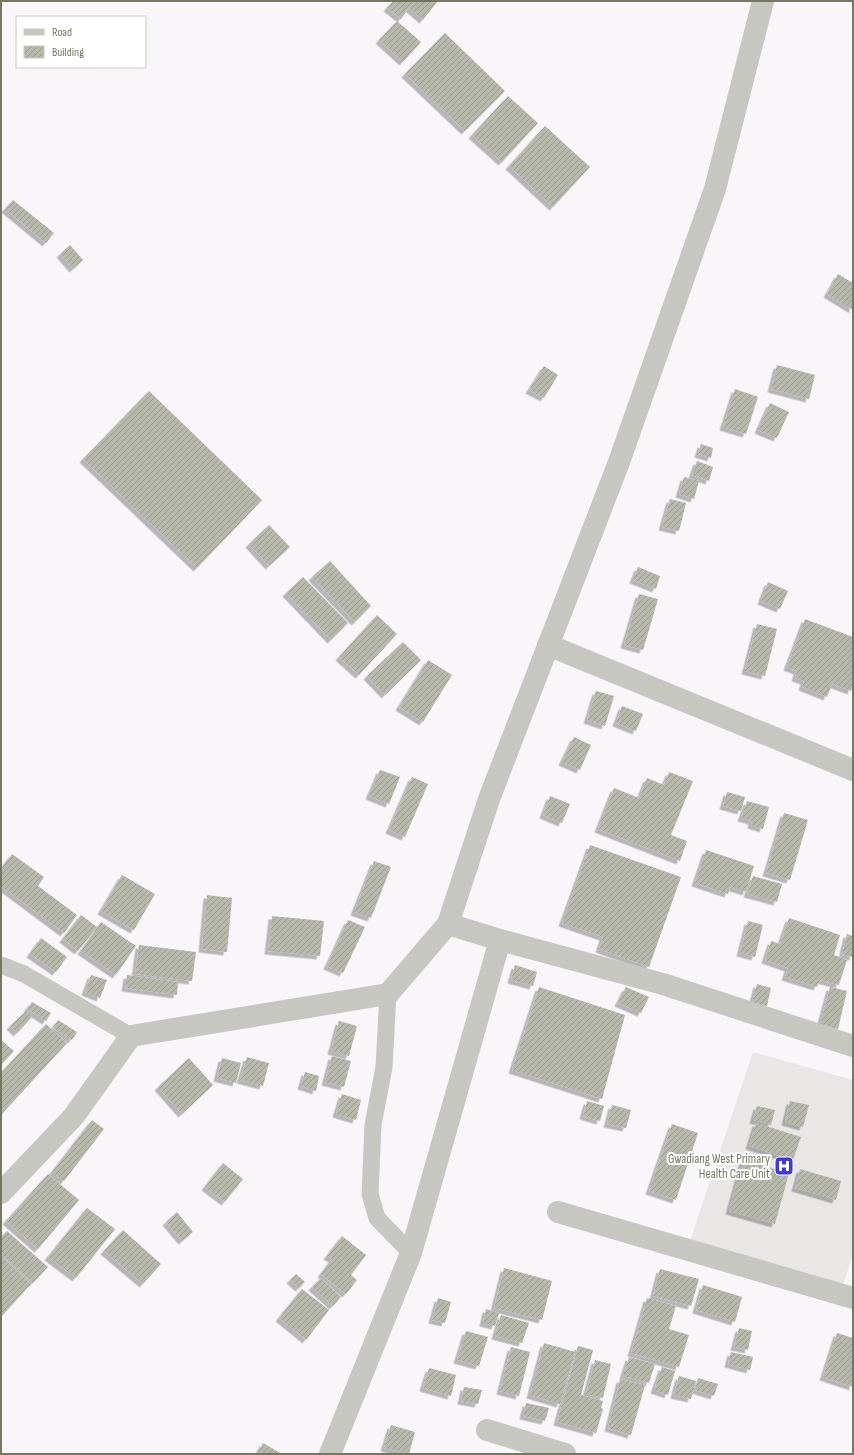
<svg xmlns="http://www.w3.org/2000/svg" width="854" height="1455" viewBox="0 0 854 1455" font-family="'Sofia Sans Condensed',sans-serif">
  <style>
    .built { fill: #e8e7e6 }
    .building { fill: url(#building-hatch); filter: url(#shadow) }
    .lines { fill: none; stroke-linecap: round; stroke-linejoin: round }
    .lane { stroke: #c5c7c0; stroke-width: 17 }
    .street { stroke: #c5c7c0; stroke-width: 22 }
    .labels { text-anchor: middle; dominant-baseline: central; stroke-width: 4; stroke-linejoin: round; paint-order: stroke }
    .poi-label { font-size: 13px; fill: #737961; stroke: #fff; text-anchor: end }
  </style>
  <defs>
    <pattern id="building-hatch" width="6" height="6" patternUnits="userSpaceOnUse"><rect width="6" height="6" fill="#b6b9ac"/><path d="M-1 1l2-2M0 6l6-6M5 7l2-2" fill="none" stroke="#989b8f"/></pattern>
    <filter id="shadow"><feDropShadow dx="-3.5" dy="3.5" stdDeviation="0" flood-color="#0004"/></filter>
  </defs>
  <rect width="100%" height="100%" fill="#f8f6f9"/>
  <polygon class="built" points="753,1052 853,1080 853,1255 838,1299 686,1253"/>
  <g class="building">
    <polygon points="393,1 436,1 437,2 423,20 409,8 401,19 387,8"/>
    <polygon points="397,21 421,42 403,62 379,40"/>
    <polygon points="445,33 505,91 465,131 405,74"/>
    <polygon points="508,96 538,123 502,162 472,135"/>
    <polygon points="545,126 590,167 553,207 509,166"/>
    <polygon points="13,200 54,233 46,243 5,209"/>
    <polygon points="70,245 83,260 73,269 60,254"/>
    <polygon points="838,274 853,283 853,310 827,294"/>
    <polygon points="777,365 815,375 809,399 771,389"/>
    <polygon points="544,366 558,375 544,398 529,390"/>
    <polygon points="735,389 758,397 746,434 723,427"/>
    <polygon points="149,391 262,500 197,568 83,459"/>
    <polygon points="770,403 789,412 777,438 758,430"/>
    <polygon points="701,444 713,448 711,458 698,454"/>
    <polygon points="697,461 713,467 709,481 692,475"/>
    <polygon points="684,477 699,481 694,499 679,494"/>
    <polygon points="670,499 686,503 679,531 662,527"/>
    <polygon points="269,525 290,547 269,566 249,544"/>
    <polygon points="330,561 371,606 355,622 312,577"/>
    <polygon points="638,567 660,576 656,589 633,580"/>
    <polygon points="303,577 348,623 331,640 286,593"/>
    <polygon points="768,582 788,591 780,609 761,601"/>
    <polygon points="639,594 658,599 643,650 624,645"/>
    <polygon points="377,615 397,634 359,675 339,657"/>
    <polygon points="805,619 853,637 853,685 851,691 832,684 827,697 802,687 804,681 795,678 797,671 787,667"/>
    <polygon points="757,624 777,629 765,676 745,671"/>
    <polygon points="403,642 421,660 385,695 367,676"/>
    <polygon points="428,660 452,675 423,722 399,707"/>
    <polygon points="596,691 614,696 605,726 587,720"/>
    <polygon points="622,706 643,714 636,731 616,723"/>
    <polygon points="574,737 591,745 580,770 562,762"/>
    <polygon points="380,770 400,777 389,804 369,796"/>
    <polygon points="669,772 693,781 671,835 687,841 680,861 598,829 614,788 639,798 647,778 664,785"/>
    <polygon points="412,777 428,784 405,837 389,830"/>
    <polygon points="727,792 745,797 741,811 723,806"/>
    <polygon points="550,796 570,804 562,823 543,815"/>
    <polygon points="747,801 769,807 763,829 751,825 752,821 741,818"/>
    <polygon points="784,813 808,820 790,880 766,873"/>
    <polygon points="590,845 681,877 649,967 599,949 603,937 562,923"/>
    <polygon points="706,850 754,866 746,892 730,887 728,894 695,883"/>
    <polygon points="12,854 44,877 38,886 77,915 64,933 1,886 1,869"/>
    <polygon points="374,861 391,867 371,918 354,912"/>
    <polygon points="122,875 155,894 134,930 101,911"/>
    <polygon points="753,876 782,884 777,902 747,894"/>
    <polygon points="207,895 232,898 227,952 202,949"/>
    <polygon points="81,915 97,927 78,951 63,939"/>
    <polygon points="272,916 324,921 320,956 268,951"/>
    <polygon points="789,918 840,935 834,955 847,960 839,985 820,980 817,987 785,977 788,968 765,960 771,941 780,944"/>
    <polygon points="348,920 365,927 343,973 327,966"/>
    <polygon points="748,921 763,925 755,957 740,953"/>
    <polygon points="101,922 136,946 116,975 81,951"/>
    <polygon points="847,934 853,936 853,957 842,955"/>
    <polygon points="41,938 67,957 56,972 30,954"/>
    <polygon points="139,945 196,952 192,981 135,974"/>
    <polygon points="515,965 537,972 533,986 511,980"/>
    <polygon points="91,975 107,980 100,998 85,992"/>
    <polygon points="127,975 178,982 177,995 125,988"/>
    <polygon points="757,984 771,988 767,1006 752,1003"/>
    <polygon points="539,987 625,1015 602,1099 512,1070"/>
    <polygon points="626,987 649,997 641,1013 618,1003"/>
    <polygon points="830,987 847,991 838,1029 820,1024"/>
    <polygon points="32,1002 51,1013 46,1021 27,1009"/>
    <polygon points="26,1011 32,1017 17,1033 10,1026"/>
    <polygon points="58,1020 77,1032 72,1040 53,1028"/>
    <polygon points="339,1021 357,1026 349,1056 331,1051"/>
    <polygon points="46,1024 67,1043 1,1115 1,1073"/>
    <polygon points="1,1040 14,1051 1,1065"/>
    <polygon points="332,1056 351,1061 344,1087 325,1082"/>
    <polygon points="247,1057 269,1063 263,1086 240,1080"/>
    <polygon points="189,1058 213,1085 182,1114 158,1087"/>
    <polygon points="222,1058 241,1063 236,1083 217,1078"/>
    <polygon points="305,1072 319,1076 316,1091 301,1086"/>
    <polygon points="342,1094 361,1100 356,1120 336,1114"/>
    <polygon points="587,1101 604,1106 600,1121 583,1116"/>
    <polygon points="790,1101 809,1105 803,1127 785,1122"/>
    <polygon points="612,1105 631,1110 626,1128 607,1124"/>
    <polygon points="757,1106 775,1110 771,1125 753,1120"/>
    <polygon points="92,1120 104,1129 64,1181 52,1172"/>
    <polygon points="756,1123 801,1137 793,1160 749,1146"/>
    <polygon points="672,1124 698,1133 676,1200 649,1191"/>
    <polygon points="743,1160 789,1173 775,1224 729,1211"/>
    <polygon points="223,1163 243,1179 225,1202 205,1187"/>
    <polygon points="800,1169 841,1181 836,1200 795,1188"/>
    <polygon points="48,1174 79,1200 38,1249 6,1221"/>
    <polygon points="87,1208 115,1229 76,1278 48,1257"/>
    <polygon points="177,1212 193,1232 182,1241 166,1222"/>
    <polygon points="123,1230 161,1264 143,1284 104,1251"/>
    <polygon points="7,1231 48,1267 33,1283 1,1254 1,1237"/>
    <polygon points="342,1236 366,1255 351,1275 357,1280 346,1294 321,1274 332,1259 327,1256"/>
    <polygon points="1,1256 31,1284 1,1317"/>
    <polygon points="504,1268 552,1281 542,1320 494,1308"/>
    <polygon points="660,1269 699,1279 691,1306 653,1296"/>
    <polygon points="296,1274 305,1282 299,1288 290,1280"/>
    <polygon points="321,1278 341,1297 333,1306 312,1287"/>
    <polygon points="703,1285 742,1297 735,1322 696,1310"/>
    <polygon points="302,1289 329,1310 306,1340 279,1318"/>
    <polygon points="438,1298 451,1302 445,1323 432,1320"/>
    <polygon points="647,1298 676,1306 669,1329 689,1335 679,1367 631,1353"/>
    <polygon points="486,1309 499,1313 495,1326 483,1323"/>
    <polygon points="501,1315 529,1323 522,1343 495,1336"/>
    <polygon points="739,1328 752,1331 748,1350 734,1347"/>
    <polygon points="466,1331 488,1337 479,1366 457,1360"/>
    <polygon points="837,1333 853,1338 853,1387 823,1377"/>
    <polygon points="544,1343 575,1352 560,1404 530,1395"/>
    <polygon points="578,1346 593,1350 581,1395 603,1401 601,1408 603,1409 596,1433 557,1422"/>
    <polygon points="511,1347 530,1352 519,1396 500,1391"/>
    <polygon points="731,1352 753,1357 750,1370 728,1364"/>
    <polygon points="629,1357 655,1364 649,1383 623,1376"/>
    <polygon points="595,1360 611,1364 603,1398 586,1394"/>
    <polygon points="662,1367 675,1371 668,1395 654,1390"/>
    <polygon points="429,1368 456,1375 451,1396 423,1388"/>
    <polygon points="679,1376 696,1381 691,1399 674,1395"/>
    <polygon points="698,1378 718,1384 714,1396 695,1390"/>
    <polygon points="620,1379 645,1385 631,1435 608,1428"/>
    <polygon points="464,1387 482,1390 478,1404 461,1401"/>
    <polygon points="526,1403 549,1408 545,1421 523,1416"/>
    <polygon points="391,1425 415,1432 409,1454 384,1448"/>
    <polygon points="263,1443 282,1454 257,1454"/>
  </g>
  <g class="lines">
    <g class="lane">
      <polyline points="1,965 24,974 131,1036"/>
      <polyline points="388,994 384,1067 373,1125 370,1194 377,1218 411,1253"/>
    </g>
    <g class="street">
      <polyline points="548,645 853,770"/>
      <polyline points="448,924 500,940 663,984 853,1046"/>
      <polyline points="1,1193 74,1116 131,1036 388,994 448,924 489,799 619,462 715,189 763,1"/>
      <polyline points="558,1212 853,1298"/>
      <polyline points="487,1430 565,1454"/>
      <polyline points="330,1454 411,1253 500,940"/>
    </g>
  </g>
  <defs>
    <symbol id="hospital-square" viewBox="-11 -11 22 22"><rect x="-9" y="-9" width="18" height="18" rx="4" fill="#3f39d6" stroke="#fff"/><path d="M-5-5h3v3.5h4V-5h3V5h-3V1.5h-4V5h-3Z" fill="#fff"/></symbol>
  </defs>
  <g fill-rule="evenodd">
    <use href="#hospital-square" x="773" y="1155" width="22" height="22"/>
  </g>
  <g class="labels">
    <g class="poi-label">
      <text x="770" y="1159">Gwadiang West Primary<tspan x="770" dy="15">Health Care Unit</tspan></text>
    </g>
  </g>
  <rect width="854" height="1455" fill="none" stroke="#737961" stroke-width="4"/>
  <rect x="16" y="16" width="130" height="52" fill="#ffffff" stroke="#c7c9c0"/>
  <rect x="24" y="29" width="20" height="6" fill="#c5c7c0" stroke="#c7c9c0"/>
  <text x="52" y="36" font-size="12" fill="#737961">Road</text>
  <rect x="24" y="46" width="20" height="12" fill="url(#building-hatch)" stroke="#c7c9c0"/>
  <text x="52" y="56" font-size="12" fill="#737961">Building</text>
</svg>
